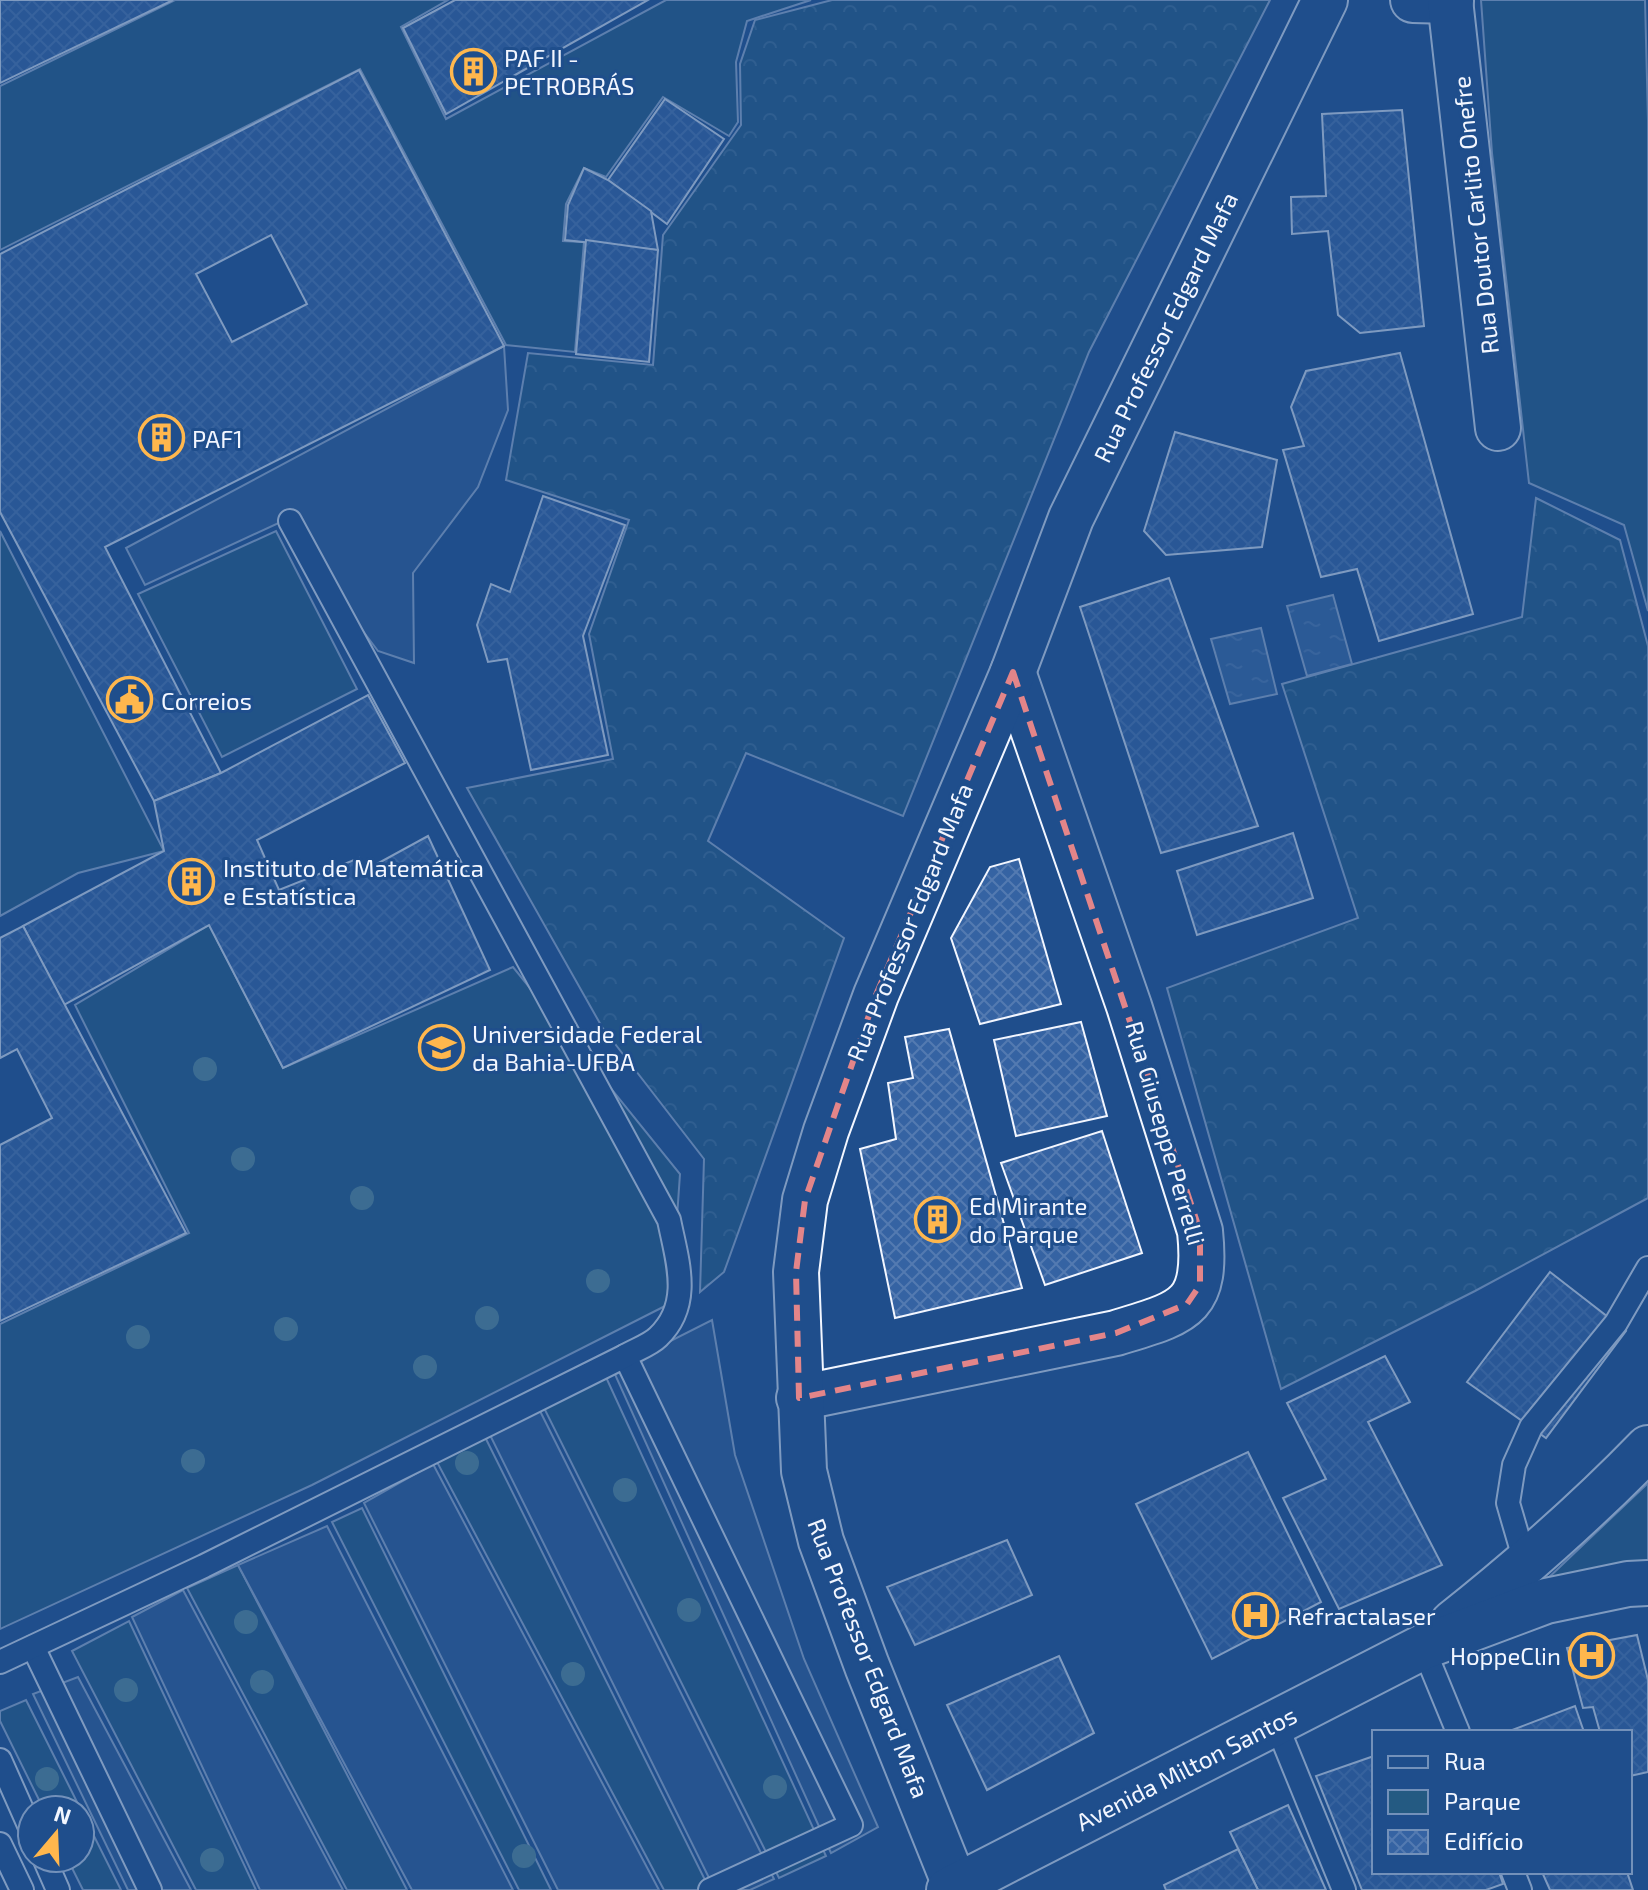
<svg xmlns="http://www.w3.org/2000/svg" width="1648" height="1890" viewBox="0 0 1648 1890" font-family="'Exo 2',sans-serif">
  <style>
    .green { fill: #245a82; stroke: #a8bbd7; stroke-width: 2 }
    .forest { fill: url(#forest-crowns); stroke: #a8bbd7; stroke-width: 2 }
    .parking { fill: #305b95; stroke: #a8bbd7; stroke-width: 2 }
    .water { fill: url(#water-ripples); stroke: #a8bbd7; stroke-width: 2 }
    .building { fill: url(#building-cross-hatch); stroke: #f2f6ff; stroke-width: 2; fill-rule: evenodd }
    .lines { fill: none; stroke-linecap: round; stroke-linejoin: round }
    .service-casing { stroke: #f2f6ff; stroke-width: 26 }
    .minor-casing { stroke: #f2f6ff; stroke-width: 48 }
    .secondary-casing { stroke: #f2f6ff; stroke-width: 48 }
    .service { stroke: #1f4e8c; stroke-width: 22 }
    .minor { stroke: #1f4e8c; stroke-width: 44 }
    .secondary { stroke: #1f4e8c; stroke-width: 44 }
    .tree { fill: #61919a }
    .marked { fill: none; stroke: #e38589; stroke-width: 6; stroke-dasharray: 16 10; stroke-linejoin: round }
    .labels { text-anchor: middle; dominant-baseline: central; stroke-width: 6; stroke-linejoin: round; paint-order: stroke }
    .poi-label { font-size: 24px; fill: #f2f6ff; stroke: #1f4e8c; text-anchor: start }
    .street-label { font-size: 24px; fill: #f2f6ff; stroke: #1f4e8c }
  </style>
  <defs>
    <pattern id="forest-crowns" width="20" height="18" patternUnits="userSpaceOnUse" patternTransform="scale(2)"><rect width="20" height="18" fill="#245a82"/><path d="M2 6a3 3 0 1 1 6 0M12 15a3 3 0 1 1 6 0" fill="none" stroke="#447295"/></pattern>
    <pattern id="water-ripples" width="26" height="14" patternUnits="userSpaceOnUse" patternTransform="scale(2)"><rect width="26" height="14" fill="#3b69a3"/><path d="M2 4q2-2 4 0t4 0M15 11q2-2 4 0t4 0" fill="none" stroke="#587fb1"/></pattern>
    <pattern id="building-cross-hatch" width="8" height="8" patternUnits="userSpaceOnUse" patternTransform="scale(2)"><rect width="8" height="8" fill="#3563a3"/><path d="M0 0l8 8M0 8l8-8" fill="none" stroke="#537ab1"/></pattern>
  </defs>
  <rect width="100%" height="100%" fill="#1f4e8c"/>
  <g class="green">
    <polygon points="175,0 448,0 401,27 446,119 666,0 811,0 747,21 736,62 738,122 729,136 663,97 606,177 584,168 566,204 563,241 584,242 575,352 506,345 360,69 0,250 0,86"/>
    <polygon points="1481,0 1645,0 1648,120 1648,611 1624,525 1529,483 1492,153"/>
    <polygon points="0,531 164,851 78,873 0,916"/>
    <polygon points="276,531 357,689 222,757 138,594"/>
    <polygon points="209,925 283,1068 513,967 680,1174 671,1303 312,1485 0,1629 0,1324 189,1233 75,1005"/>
    <polygon points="605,1375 826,1856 779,1878 544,1408"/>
    <polygon points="485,1437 710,1890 664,1890 437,1462"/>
    <polygon points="1648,1483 1648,1572 1543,1583"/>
    <polygon points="362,1508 551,1890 519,1890 332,1522"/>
    <polygon points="238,1565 407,1890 347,1890 187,1588"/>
    <polygon points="129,1621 256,1890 196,1890 72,1651"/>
    <polygon points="26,1700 121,1890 83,1890 67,1858 80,1858 80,1810 44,1810 0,1721 0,1711"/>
  </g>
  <g class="forest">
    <polygon points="832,0 1270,0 1089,352 903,816 746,753 708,841 844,938 724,1272 700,1292 704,1159 602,1027 467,788 613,759 589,634 629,520 506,480 528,353 653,365 663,235 741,125 740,64 755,20"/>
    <polygon points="1536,498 1620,540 1648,646 1648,1198 1475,1291 1281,1389 1167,988 1358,918 1282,684 1522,617"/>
  </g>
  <g class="parking">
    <polygon points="504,346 508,410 478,487 413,573 414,663 378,651 310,561 285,520 145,585 126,548"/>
    <polygon points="712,1320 735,1455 804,1659 878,1827 831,1853 613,1370"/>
    <polygon points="539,1409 774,1879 750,1890 715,1890 490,1435"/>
    <polygon points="433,1464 659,1890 558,1890 364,1503"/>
    <polygon points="327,1526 513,1890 412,1890 238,1565"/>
    <polygon points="183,1590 343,1890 260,1890 132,1617"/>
    <polygon points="78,1677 191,1890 128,1890 33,1694"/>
  </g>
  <g class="water">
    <polygon points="1333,595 1352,664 1307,676 1287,606"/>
    <polygon points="1261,628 1277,694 1230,704 1211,639"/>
  </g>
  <g class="building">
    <polygon points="0,0 173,0 0,83"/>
    <polygon points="455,0 648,0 446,114 403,28"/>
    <path d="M359,70l145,276 -399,201 116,226 -67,28 -154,-289v-258zM271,235l36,69 -75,38 -36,-68z"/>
    <polygon points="665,99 724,139 667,224 608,180"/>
    <polygon points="1402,110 1424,326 1360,333 1338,315 1328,231 1292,234 1291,197 1326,196 1322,114"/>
    <polygon points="584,168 608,180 651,211 658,250 565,240 568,205"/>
    <polygon points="586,240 658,250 649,362 576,354"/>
    <polygon points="1400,353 1473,614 1379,641 1357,569 1321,577 1283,450 1304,446 1291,407 1306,371"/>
    <polygon points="1175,432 1277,460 1262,547 1166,555 1144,531"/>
    <polygon points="543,496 625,525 583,636 608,755 531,770 507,659 488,662 477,625 491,584 510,592"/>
    <polygon points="1169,578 1258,826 1161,853 1080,607"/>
    <polygon points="368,695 405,763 257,840 279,890 359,858 364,871 428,836 490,970 283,1068 209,925 64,1005 23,926 164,851 154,801 221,773"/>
    <polygon points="1293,833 1313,898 1197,935 1177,871"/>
    <polygon points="1019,859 1061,1004 980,1024 951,938 990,867"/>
    <polygon points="23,926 186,1233 0,1321 0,1145 52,1118 17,1049 0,1058 0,938"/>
    <polygon points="1081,1022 1107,1116 1016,1136 994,1040"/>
    <polygon points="949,1029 1022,1288 895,1318 860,1149 896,1139 888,1083 913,1078 905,1037"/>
    <polygon points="1102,1131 1142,1253 1045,1285 1001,1163"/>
    <polygon points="1550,1272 1626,1331 1546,1438 1467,1382"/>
    <polygon points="1385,1356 1410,1402 1368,1422 1442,1565 1339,1609 1283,1498 1326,1479 1287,1403"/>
    <polygon points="1248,1452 1321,1602 1212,1659 1136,1504"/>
    <polygon points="1007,1540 1032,1595 915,1645 887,1587"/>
    <polygon points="1637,1635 1648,1680 1648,1772 1630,1776 1630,1732 1600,1732 1593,1707 1583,1708 1567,1648"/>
    <polygon points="1059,1656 1094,1733 987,1790 947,1705"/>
    <polygon points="1575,1706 1584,1732 1507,1732"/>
    <polygon points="1374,1756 1374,1872 1499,1872 1503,1884 1486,1890 1362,1890 1316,1776"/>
    <polygon points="1288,1805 1326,1890 1258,1890 1230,1832"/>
    <polygon points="1238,1849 1258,1890 1166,1890 1164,1885"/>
    <polygon points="1542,1872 1627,1872 1633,1890 1550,1890"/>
  </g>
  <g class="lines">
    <defs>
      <g id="service">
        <polyline points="625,1356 851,1825 710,1890"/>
        <polyline points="1526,1565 1508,1503 1514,1465 1531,1427 1616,1323 1648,1268"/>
        <polyline points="33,1647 150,1890"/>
        <polyline points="1423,1647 1458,1732"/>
        <path d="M0,1662l204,-96 421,-210c10,-6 25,-11 33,-19 35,-33 19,-77 11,-117l-379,-699"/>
        <polyline points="1275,1721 1344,1890"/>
        <polyline points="0,1760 32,1832"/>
        <polyline points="0,1844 22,1890"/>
        <polyline points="44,1858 58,1890"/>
        <polyline points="1513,1872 1520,1890"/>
      </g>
      <g id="minor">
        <polyline points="1413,0 1451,1"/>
        <polyline points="1450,0 1498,428"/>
        <path d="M799,1398l317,-65c68,-21 92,-24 84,-102l-71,-225 -116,-334"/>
        <polyline points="957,1890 867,1666 821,1541 804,1471 796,1272 805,1200 826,1131 876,995 1013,672 1071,518 1325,0"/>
      </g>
      <g id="secondary">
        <path d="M1453,1623c69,-55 134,-112 195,-175"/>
        <polyline points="949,1890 1423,1647 1546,1601 1628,1584 1648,1583"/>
      </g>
    </defs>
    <use href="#service" class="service-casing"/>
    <use href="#minor" class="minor-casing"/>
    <use href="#secondary" class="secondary-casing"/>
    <use href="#service" class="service"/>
    <use href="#minor" class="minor"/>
    <use href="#secondary" class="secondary"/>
  </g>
  <g class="tree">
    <circle cx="205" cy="1069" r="12"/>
    <circle cx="243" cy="1159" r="12"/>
    <circle cx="362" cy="1198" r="12"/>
    <circle cx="598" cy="1281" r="12"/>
    <circle cx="487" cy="1318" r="12"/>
    <circle cx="286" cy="1329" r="12"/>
    <circle cx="138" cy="1337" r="12"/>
    <circle cx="425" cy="1367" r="12"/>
    <circle cx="193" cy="1461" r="12"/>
    <circle cx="467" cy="1463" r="12"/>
    <circle cx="625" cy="1490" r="12"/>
    <circle cx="689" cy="1610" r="12"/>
    <circle cx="246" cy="1622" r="12"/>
    <circle cx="573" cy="1674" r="12"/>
    <circle cx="262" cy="1682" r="12"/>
    <circle cx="126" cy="1690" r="12"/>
    <circle cx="47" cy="1779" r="12"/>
    <circle cx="775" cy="1787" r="12"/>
    <circle cx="524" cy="1856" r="12"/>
    <circle cx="212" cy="1860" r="12"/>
  </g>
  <path d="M0 0H1648V1890H0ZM1013,672l187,559v54l-13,19 -71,29 -317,65 -3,-126 9,-72 71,-205z" fill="#1f4e8c" fill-opacity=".55" fill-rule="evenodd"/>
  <path class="marked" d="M1013,672l187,559v54l-13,19 -71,29 -317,65 -3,-126 9,-72 71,-205z"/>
  <defs>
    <symbol id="building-ring" viewBox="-11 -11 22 22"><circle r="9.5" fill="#1f4e8c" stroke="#ffb74d" stroke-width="1.5"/><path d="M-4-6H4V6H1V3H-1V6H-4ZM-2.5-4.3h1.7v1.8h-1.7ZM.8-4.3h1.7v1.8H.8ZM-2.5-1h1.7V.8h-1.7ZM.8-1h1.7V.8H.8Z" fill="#ffb74d"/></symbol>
    <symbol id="civic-ring" viewBox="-11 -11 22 22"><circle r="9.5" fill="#1f4e8c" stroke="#ffb74d" stroke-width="1.5"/><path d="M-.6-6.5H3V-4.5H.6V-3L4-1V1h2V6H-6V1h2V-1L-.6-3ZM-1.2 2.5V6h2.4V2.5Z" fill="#ffb74d"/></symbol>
    <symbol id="university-ring" viewBox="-11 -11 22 22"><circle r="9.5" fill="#1f4e8c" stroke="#ffb74d" stroke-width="1.5"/><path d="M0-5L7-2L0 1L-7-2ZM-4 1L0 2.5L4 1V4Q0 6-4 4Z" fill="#ffb74d"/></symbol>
    <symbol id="hospital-ring" viewBox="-11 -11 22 22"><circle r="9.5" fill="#1f4e8c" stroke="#ffb74d" stroke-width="1.5"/><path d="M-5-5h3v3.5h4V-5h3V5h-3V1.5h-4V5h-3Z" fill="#ffb74d"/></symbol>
  </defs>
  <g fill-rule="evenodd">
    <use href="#building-ring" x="448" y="46" width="51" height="51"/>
    <use href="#building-ring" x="136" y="412" width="51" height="51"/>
    <use href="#civic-ring" x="104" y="674" width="51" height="51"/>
    <use href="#building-ring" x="166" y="856" width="51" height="51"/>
    <use href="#university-ring" x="416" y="1022" width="51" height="51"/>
    <use href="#building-ring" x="912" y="1194" width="51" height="51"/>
    <use href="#hospital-ring" x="1230" y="1590" width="51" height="51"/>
    <use href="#hospital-ring" x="1566" y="1630" width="51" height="51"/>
  </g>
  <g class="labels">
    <g class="poi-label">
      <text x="504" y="57">PAF II -<tspan x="504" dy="28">PETROBRÁS</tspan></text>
      <text x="192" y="438">PAF1</text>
      <text x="161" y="700">Correios</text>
      <text x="223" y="867">Instituto de Matemática<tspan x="223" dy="28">e Estatística</tspan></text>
      <text x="472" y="1033">Universidade Federal<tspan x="472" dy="28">da Bahia-UFBA</tspan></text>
      <text x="969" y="1205">Ed Mirante<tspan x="969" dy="28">do Parque</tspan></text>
      <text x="1287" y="1615">Refractalaser</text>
      <text x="1561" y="1655" text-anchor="end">HoppeClin</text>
    </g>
    <g class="street-label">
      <text transform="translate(1475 215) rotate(-96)">Rua Doutor Carlito Onefre</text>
      <text transform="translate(1165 327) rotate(-64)">Rua Professor Edgard Mafa</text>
      <text transform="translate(909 922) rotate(-68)">Rua Professor Edgard Mafa</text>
      <text transform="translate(1166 1133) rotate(74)">Rua Giuseppe Perrelli</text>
      <text transform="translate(869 1658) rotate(69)">Rua Professor Edgard Mafa</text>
      <text transform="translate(1186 1768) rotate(-27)">Avenida Milton Santos</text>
    </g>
  </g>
  <rect x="1372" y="1730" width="260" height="144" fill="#1f4e8c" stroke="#7391ba" stroke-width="2"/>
  <rect x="1388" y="1756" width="40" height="12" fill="#1f4e8c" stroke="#7391ba" stroke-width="2"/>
  <text x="1444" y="1770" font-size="24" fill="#f2f6ff">Rua</text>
  <rect x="1388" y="1790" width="40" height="24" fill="#245a82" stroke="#7391ba" stroke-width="2"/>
  <text x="1444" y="1810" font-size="24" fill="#f2f6ff">Parque</text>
  <rect x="1388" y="1830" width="40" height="24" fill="url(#building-cross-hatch)" stroke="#7391ba" stroke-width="2"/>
  <text x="1444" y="1850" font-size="24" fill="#f2f6ff">Edifício</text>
  <g transform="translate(56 1834) rotate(19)"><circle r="38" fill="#1f4e8c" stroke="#7391ba" stroke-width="2"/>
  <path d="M0-6L14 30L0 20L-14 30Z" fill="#ffb74d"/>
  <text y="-12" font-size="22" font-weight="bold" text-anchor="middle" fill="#f2f6ff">N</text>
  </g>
</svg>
